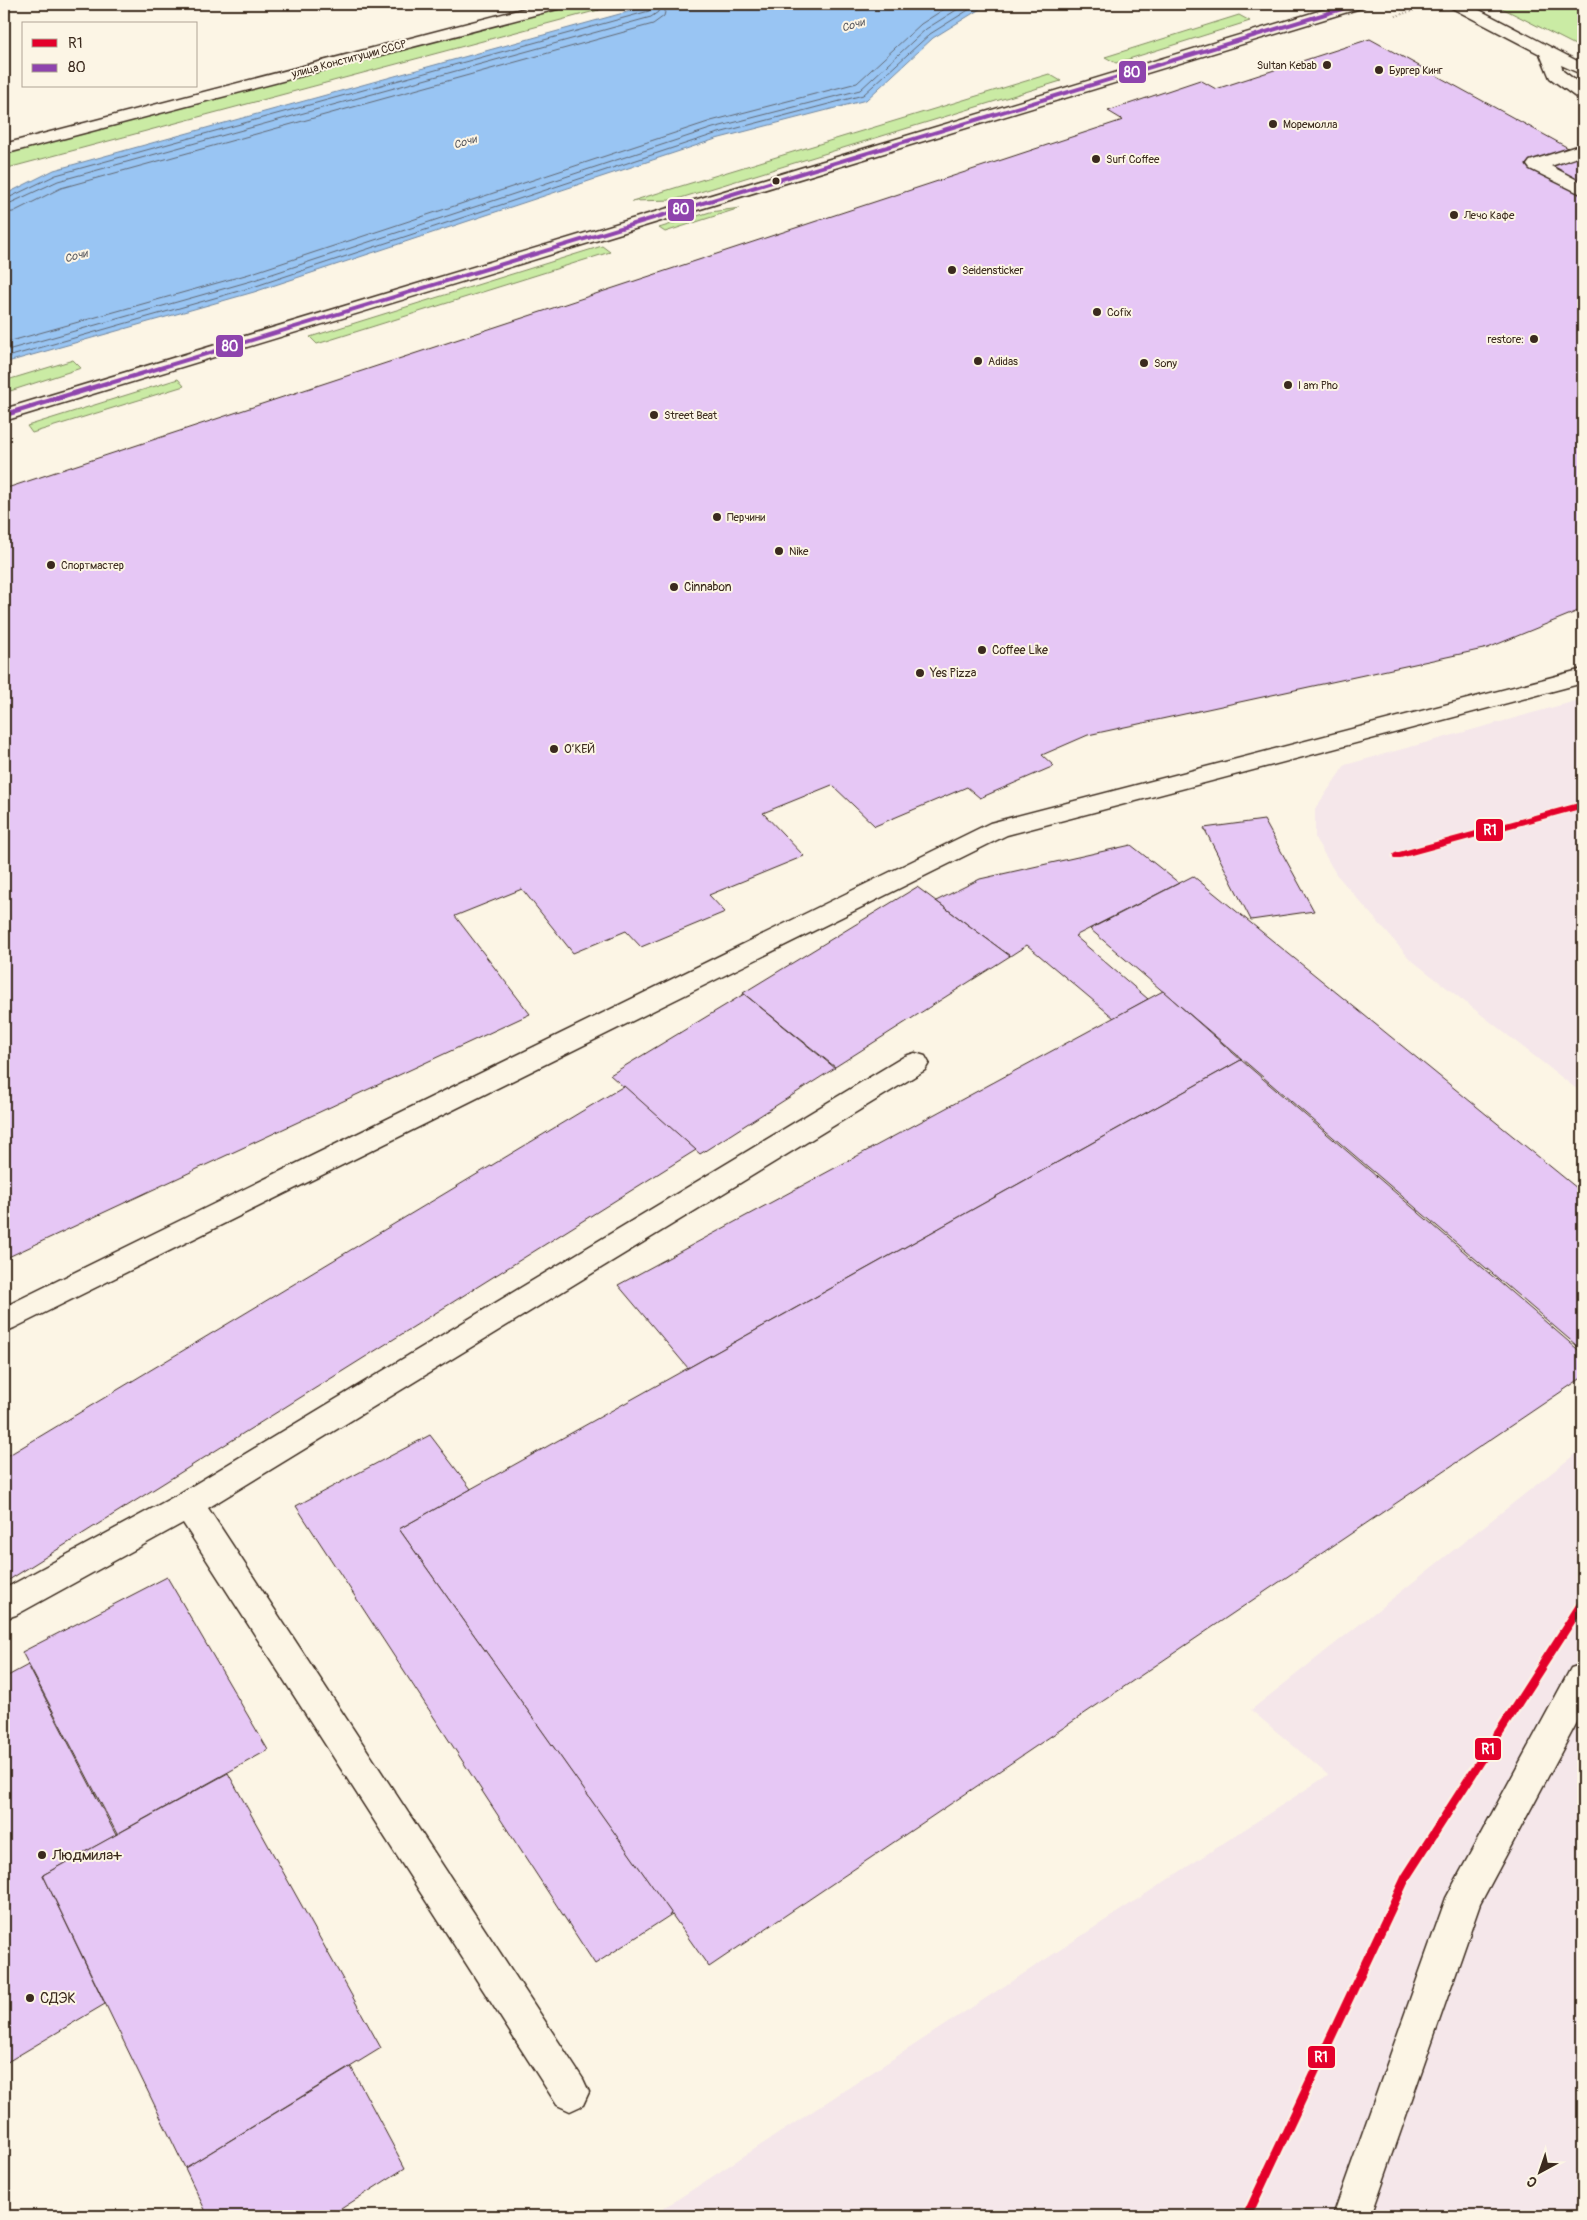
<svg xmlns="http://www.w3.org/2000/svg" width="1587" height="2220" viewBox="0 0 1587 2220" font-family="Pangolin,sans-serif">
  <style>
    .built { fill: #f5e7ea }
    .green { fill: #caeba4; stroke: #828a61 }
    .water { fill: #99c5f3; stroke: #73879e }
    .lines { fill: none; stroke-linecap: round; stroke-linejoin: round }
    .shore { stroke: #616873; stroke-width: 1 }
    .building { fill: #e6c7f5; stroke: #3b2a1e }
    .minor-casing { stroke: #3b2a1e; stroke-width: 3 }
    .major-casing { stroke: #3b2a1e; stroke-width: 3 }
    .path { stroke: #3b2a1e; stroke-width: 2; stroke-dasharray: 0.5 2.5; stroke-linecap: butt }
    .minor { fill: #fcf5e5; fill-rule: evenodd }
    .major { fill: #fcf5e5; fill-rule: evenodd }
    .bus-1-far1-casing { stroke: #fcf5e5; stroke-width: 6 }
    .bus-1-casing { stroke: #fcf5e5; stroke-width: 8 }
    .bus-1-far1 { stroke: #8e44ad; stroke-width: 4 }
    .bus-1 { stroke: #8e44ad; stroke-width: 5 }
    .rail-1-far1-casing { stroke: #fcf5e5; stroke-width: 9 }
    .rail-1-casing { stroke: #fcf5e5; stroke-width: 13 }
    .rail-1-far1 { stroke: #e4002b; stroke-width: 6 }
    .rail-1 { stroke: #e4002b; stroke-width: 9 }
    .poi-dot { fill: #3b2a1e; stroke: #fcf5e5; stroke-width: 2 }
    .labels { text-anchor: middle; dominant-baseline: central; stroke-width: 4; stroke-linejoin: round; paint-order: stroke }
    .far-water-label { font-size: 11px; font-style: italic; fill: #57585e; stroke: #fcf5e5 }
    .far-street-label { font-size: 11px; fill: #3b2a1e; stroke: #fcf5e5 }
    .far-poi-label { font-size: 11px; fill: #3b2a1e; stroke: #fcf5e5; text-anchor: start }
    .poi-label { font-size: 12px; fill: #3b2a1e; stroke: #fcf5e5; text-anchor: start }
    .near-poi-label { font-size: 15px; fill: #3b2a1e; stroke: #fcf5e5; text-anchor: start }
    .line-badge { stroke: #fcf5e5; stroke-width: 2 }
    .badge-label { font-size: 14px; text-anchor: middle; font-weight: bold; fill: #fff }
  </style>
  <rect width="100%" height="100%" fill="#fcf5e5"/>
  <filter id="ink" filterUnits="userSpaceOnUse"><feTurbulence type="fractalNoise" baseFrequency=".02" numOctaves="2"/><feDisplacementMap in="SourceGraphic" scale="10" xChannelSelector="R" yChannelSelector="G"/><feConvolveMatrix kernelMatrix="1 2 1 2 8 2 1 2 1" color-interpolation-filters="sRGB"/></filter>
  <g filter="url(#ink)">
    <g class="built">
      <polygon points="1583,699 1583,1094 1410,959 1336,874 1315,838 1315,809 1345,765"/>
      <polygon points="1583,1448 1583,2216 652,2216 1328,1775 1251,1710"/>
    </g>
    <g class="green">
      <polygon points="559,4 621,4 4,169 4,149"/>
      <polygon points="1494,4 1583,4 1583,49"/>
      <polygon points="1239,15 1250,21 1116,63 1105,57"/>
      <polygon points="1049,74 1061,81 674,200 632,201"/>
      <polygon points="740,208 665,232 659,228 710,212"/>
      <polygon points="602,246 610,252 317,344 310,337"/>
      <polygon points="73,360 81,368 4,393 4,381"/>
      <polygon points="178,379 184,386 32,433 27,426"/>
    </g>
    <polygon class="water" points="656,4 988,4 933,38 866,100 716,139 254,292 4,363 4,195 54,170"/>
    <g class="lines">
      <g class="shore">
        <polyline points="4,200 56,175 649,11 653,4"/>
        <polyline points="4,206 58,181 651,17 658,12 660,4"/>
        <polyline points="4,213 13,212 61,188 653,24 664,16 667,4"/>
        <polyline points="4,343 249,274 711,121 857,83 921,24 952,4"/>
        <polyline points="4,351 251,281 713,128 860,90 926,29 966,4"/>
        <polyline points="4,358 253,287 715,134 863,95 930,34 978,4"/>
      </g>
    </g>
    <g class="building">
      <polygon points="1370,39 1583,156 1583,609 1488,648 1088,735 1042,755 1054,766 980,798 967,787 875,826 832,785 763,813 804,856 709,895 725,912 641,947 626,931 573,953 522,889 455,916 530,1014 4,1259 4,489 1123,120 1108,111 1200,80 1216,89"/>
      <polygon points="1264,820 1314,911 1251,920 1204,828"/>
      <polygon points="1131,845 1179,883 1075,936 1148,999 1114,1018 1027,945 1010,956 936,901 980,879"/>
      <polygon points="1193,876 1583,1193 1583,1351 1090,929"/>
      <polygon points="917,887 1010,956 835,1067 743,993"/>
      <polygon points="1163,991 1241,1060 688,1368 618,1285"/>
      <polygon points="744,994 835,1068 700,1154 610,1075"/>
      <polygon points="1241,1060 1583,1354 1583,1377 709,1967 399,1529"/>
      <polygon points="624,1086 696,1150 4,1583 4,1458"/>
      <polygon points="430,1435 471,1489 399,1529 672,1914 595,1964 296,1506"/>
      <polygon points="167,1577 268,1750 117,1834 22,1652"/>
      <polygon points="28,1665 116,1835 43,1875 105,2004 4,2064 4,1678"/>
      <polygon points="228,1773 381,2048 185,2168 43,1875"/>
      <polygon points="351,2067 405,2168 330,2216 208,2216 185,2168"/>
    </g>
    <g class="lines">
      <defs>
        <g id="minor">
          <polygon points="1342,4 1366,4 1364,7 4,421 4,409"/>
          <polygon points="1448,4 1468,4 1583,64 1583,75 1561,65 1563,71 1583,86 1583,99 1577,98 1550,78 1540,54 1450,7"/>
          <polygon points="1583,144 1583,155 1551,166 1583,183 1583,195 1530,169 1527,165 1530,161"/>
          <polygon points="1583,669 1583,683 1007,835 14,1328 4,1332 4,1307 990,823"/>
          <polygon points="915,1053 925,1056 929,1063 925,1070 208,1508 583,2079 589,2092 583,2105 570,2111 557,2105 183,1523 16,1615 4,1619 4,1589 177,1495 905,1056"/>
          <polygon points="1583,1664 1583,1711 1480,1904 1371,2216 1333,2216 1446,1898 1571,1668"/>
        </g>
        <polygon id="major" points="541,4 567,4 565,7 4,154 4,144"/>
      </defs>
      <use href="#minor" class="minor-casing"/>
      <use href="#major" class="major-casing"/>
      <g class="path">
        <polyline points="598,10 621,4"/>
        <polyline points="1396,16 1418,9"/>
      </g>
      <use href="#minor" class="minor"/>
      <use href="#major" class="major"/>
      <defs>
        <polyline id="bus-1-far1" points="104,385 1358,4"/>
        <polyline id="bus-1" points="4,415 108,383"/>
      </defs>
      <use href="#bus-1-far1" class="bus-1-far1-casing"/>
      <use href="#bus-1" class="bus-1-casing"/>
      <use href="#bus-1-far1" class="bus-1-far1"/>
      <use href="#bus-1" class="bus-1"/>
      <defs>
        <polyline id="rail-1-far1" points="1396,856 1583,805"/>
        <polyline id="rail-1" points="1247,2216 1406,1877 1583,1602"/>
      </defs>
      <use href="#rail-1-far1" class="rail-1-far1-casing"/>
      <use href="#rail-1" class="rail-1-casing"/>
      <use href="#rail-1-far1" class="rail-1-far1"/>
      <use href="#rail-1" class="rail-1"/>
    </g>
  </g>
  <g class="poi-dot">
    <circle cx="1327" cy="65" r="5"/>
    <circle cx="1379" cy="70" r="5"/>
    <circle cx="1273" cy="124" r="5"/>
    <circle cx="1096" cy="159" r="5"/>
    <circle cx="776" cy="181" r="4.5"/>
    <circle cx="1454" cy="215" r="5"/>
    <circle cx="952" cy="270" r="5"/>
    <circle cx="1097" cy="312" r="5"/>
    <circle cx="1534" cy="339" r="5"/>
    <circle cx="978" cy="361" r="5"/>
    <circle cx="1144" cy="363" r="5"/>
    <circle cx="1288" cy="385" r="5"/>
    <circle cx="654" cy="415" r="5"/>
    <circle cx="717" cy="517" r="5"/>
    <circle cx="779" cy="551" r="5"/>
    <circle cx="51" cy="565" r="5"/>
    <circle cx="674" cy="587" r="5"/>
    <circle cx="982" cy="650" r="5"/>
    <circle cx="920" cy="673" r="5"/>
    <circle cx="554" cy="749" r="5"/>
    <circle cx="42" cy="1855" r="5"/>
    <circle cx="30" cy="1998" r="5"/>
  </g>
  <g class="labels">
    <g class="far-water-label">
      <text transform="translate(853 25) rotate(-17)">Сочи</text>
      <text transform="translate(465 142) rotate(-17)">Сочи</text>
      <text transform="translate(76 256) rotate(-15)">Сочи</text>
    </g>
    <g class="far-street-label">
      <text transform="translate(349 59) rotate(-15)">улица Конституции СССР</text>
    </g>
    <g class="far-poi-label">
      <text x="1317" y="65" text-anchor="end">Sultan Kebab</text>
      <text x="1389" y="70">Бургер Кинг</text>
      <text x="1283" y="124">Моремолла</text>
      <text x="1106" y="159">Surf Coffee</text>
      <text x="1464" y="215">Лечо Кафе</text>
      <text x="962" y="270">Seidensticker</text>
      <text x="1107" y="312">Cofix</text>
      <text x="1524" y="339" text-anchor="end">restore:</text>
      <text x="988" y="361">Adidas</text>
      <text x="1154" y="363">Sony</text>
      <text x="1298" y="385">I am Pho</text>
      <text x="664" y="415">Street Beat</text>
      <text x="727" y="517">Перчини</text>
      <text x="789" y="551">Nike</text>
      <text x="61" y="565">Спортмастер</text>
    </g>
    <g class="poi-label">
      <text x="684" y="587">Cinnabon</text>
      <text x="992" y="650">Coffee Like</text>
      <text x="930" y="673">Yes Pizza</text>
      <text x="564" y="749">О’КЕЙ</text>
    </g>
    <g class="near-poi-label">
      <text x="52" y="1855">Людмила+</text>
      <text x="40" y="1998">СДЭК</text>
    </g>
  </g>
  <g class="line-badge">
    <rect x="1118" y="60" width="29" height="24" rx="5" fill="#8e44ad"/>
    <rect x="667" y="198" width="28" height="24" rx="5" fill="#8e44ad"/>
    <rect x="215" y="334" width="29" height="24" rx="5" fill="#8e44ad"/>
    <rect x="1475" y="818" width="29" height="24" rx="5" fill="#e4002b"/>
    <rect x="1474" y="1737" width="28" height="24" rx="5" fill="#e4002b"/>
    <rect x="1307" y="2045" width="29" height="24" rx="5" fill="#e4002b"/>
  </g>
  <g class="badge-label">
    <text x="1132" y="77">80</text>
    <text x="681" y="214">80</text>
    <text x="230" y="351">80</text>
    <text x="1490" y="835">R1</text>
    <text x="1488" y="1754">R1</text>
    <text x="1321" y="2062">R1</text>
  </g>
  <rect width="1587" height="2220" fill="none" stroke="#fcf5e5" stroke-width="20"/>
  <rect x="10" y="10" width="1567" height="2200" fill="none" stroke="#3b2a1e" stroke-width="2" filter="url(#ink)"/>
  <rect x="22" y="22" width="175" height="65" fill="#fcf5e5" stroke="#afa495"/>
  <rect x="32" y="39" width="25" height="8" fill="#e4002b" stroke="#afa495"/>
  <text x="68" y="48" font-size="15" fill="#3b2a1e">R1</text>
  <rect x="32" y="64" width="25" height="8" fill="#8e44ad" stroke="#afa495"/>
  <text x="68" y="72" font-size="15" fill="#3b2a1e">80</text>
  <g transform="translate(1540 2172) rotate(220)" stroke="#fcf5e5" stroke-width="4" paint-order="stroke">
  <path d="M0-4L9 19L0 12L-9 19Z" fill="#3b2a1e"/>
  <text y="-8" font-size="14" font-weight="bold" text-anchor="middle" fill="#3b2a1e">С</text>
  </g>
</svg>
